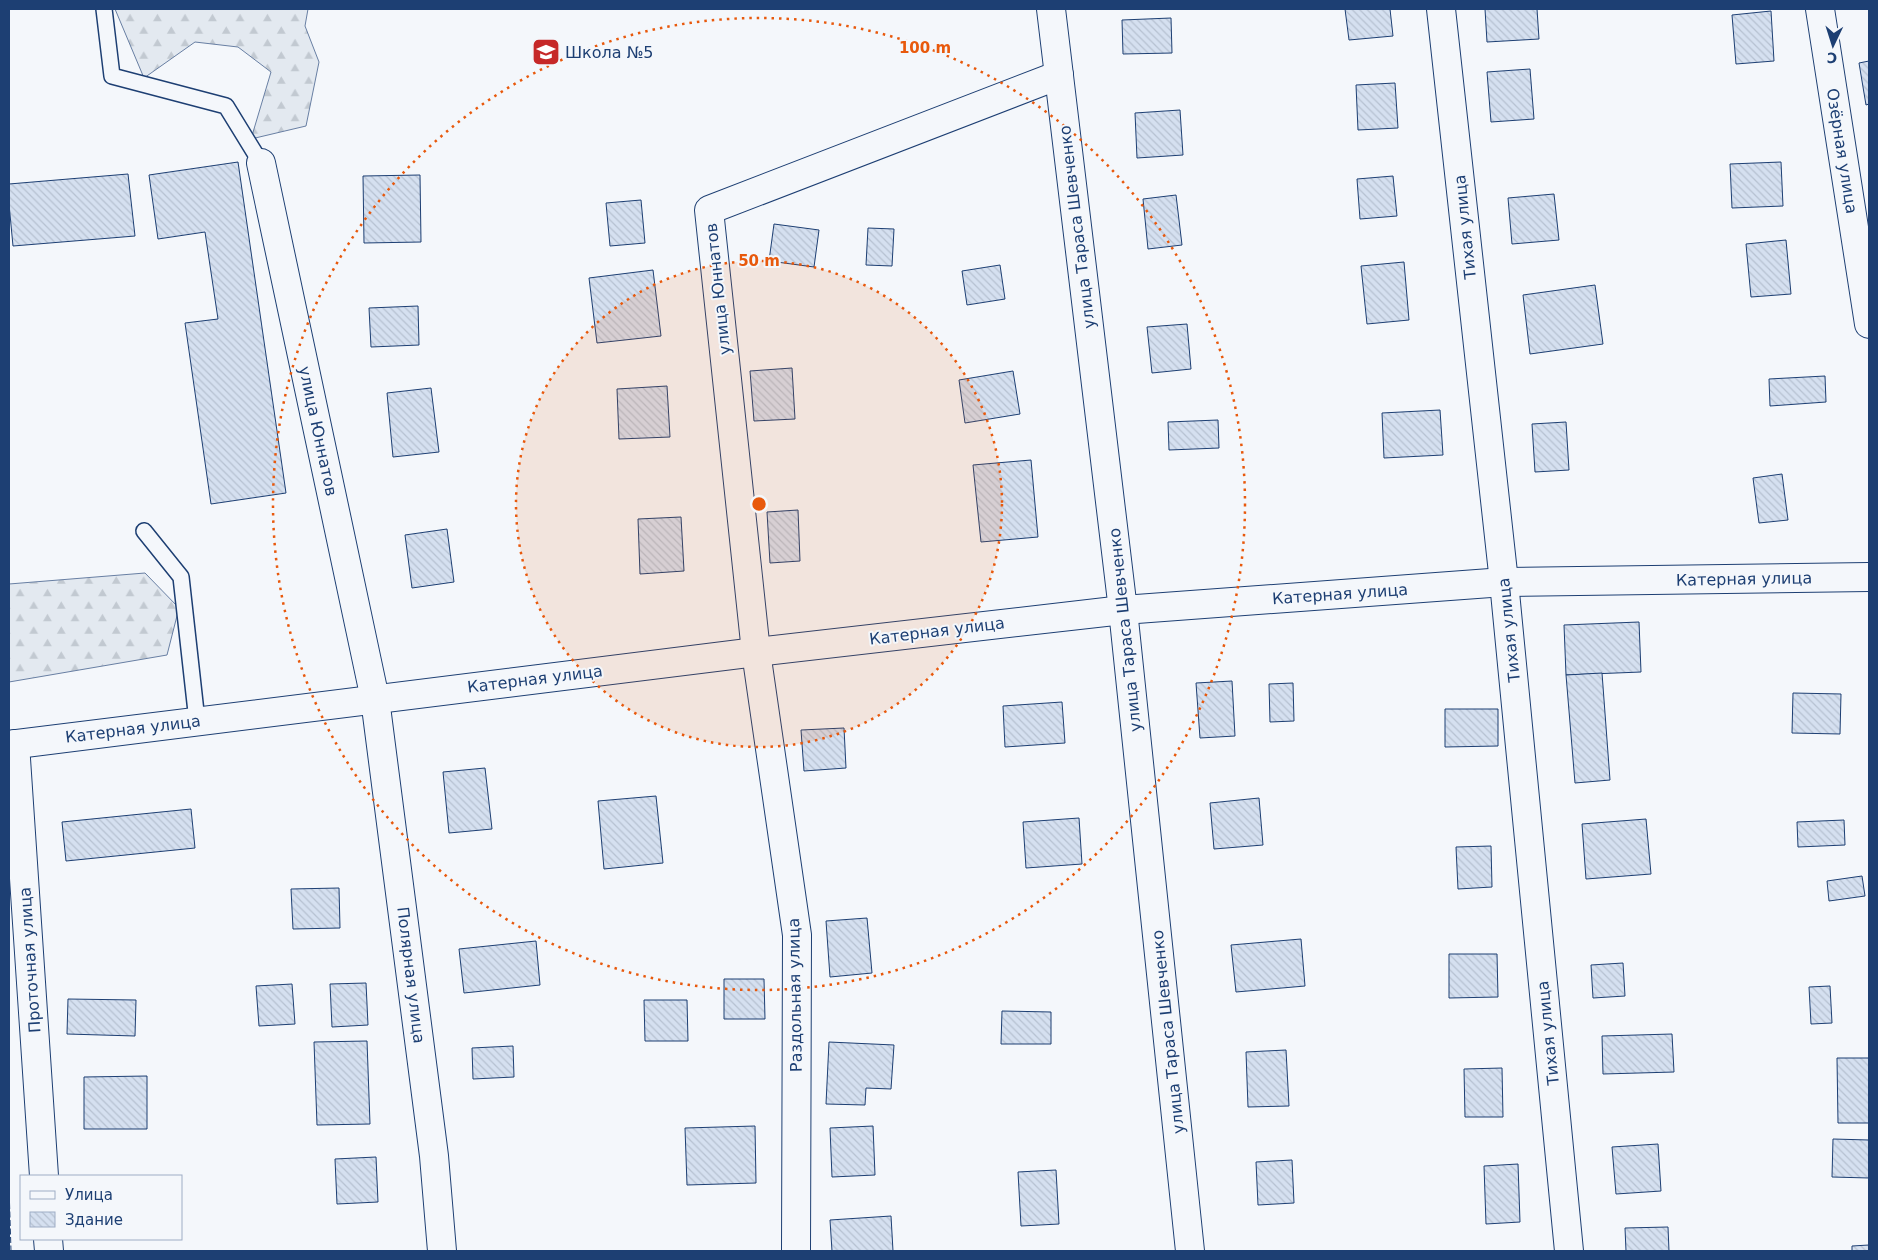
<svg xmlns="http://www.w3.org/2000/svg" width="1878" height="1260" viewBox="0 0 1878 1260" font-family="'DejaVu Sans',sans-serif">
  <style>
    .forest { fill: url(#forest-firs); stroke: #687fa3 }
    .building { fill: url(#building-back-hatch); stroke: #1d3f73 }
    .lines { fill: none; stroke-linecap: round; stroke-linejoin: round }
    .service-casing { stroke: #1d3f73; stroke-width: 18 }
    .minor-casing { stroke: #1d3f73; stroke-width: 30 }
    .service { stroke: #f4f7fb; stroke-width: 15 }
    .minor { stroke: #f4f7fb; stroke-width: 28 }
    .fence { stroke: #1d3f73; stroke-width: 1; stroke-dasharray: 6 2.5; stroke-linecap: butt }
    .ring { fill: none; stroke: #e8590c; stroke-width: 2.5; stroke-dasharray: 2.5 5 }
    .labels { text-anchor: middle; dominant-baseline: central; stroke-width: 4; stroke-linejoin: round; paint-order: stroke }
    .poi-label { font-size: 16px; fill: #1d3f73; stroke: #f4f7fb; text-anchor: start }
    .street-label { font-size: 16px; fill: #1d3f73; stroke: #f4f7fb }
    .centre { fill: #e8590c; stroke: #f4f7fb; stroke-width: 2.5 }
    .ring-label { font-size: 15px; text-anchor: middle; font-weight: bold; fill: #e8590c; stroke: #f4f7fb; stroke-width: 4; stroke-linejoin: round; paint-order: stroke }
  </style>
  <defs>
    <pattern id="forest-firs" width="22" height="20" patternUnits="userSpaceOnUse" patternTransform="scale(1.25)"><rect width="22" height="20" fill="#e3e9f0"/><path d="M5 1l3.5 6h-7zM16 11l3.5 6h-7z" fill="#c2c9d1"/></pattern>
    <pattern id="building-back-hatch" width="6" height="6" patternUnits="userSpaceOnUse" patternTransform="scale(1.25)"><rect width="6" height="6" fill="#d5e0f0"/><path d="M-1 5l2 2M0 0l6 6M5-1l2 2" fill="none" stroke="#b6c1d1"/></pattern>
  </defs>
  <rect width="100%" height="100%" fill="#f4f7fb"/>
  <g class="forest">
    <polygon points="115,9 308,9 305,26 319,62 306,126 251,139 271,72 238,47 195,42 144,78"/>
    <polygon points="145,573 179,608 167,655 9,682 9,584"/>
  </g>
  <g class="building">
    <polygon points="1345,9 1390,9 1393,36 1349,40"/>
    <polygon points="1485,9 1537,9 1539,39 1487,42"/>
    <polygon points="1771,11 1774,61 1736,64 1732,15"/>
    <polygon points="1171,18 1172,53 1123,54 1122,20"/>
    <polygon points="1869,61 1869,104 1866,105 1859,63"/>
    <polygon points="1530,69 1534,119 1491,122 1487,72"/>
    <polygon points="1395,83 1398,128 1358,130 1356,85"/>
    <polygon points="1180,110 1183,155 1137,158 1135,113"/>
    <polygon points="238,162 286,493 211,504 185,323 218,319 205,232 158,239 149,175"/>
    <polygon points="1781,162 1783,206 1732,208 1730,164"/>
    <polygon points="128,174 135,236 13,246 9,204 9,184"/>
    <polygon points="420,175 421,242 364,243 363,176"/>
    <polygon points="1393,176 1397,216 1360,219 1357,179"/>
    <polygon points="1554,194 1559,240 1512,244 1508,198"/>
    <polygon points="1176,195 1182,245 1148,249 1143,199"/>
    <polygon points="641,200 645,243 610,246 606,203"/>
    <polygon points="774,224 819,230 814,267 769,261"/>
    <polygon points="868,228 894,229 892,266 866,265"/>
    <polygon points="1786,240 1791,294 1751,297 1746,244"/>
    <polygon points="1404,262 1409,320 1367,324 1361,266"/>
    <polygon points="1000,265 1005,299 967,305 962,271"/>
    <polygon points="653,270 661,336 597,343 589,278"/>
    <polygon points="1595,285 1603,344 1530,354 1523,295"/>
    <polygon points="418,306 419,345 371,347 369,308"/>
    <polygon points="1187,324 1191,369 1152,373 1147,327"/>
    <polygon points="792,368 795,419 754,421 750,371"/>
    <polygon points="1013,371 1020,414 965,423 959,380"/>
    <polygon points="1825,376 1826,402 1770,406 1769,379"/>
    <polygon points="667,386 670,437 619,439 617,389"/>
    <polygon points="431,388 439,452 393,457 387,393"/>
    <polygon points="1440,410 1443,455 1384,458 1382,413"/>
    <polygon points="1218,420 1219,448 1169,450 1168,422"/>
    <polygon points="1566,422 1569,470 1535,472 1532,424"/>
    <polygon points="1031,460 1038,537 981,542 973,465"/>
    <polygon points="1782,474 1788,520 1759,523 1753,478"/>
    <polygon points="798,510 800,561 770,563 767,512"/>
    <polygon points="681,517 684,571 640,574 638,519"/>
    <polygon points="447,529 454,582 412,588 405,535"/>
    <polygon points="1639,622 1641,672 1566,675 1564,625"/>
    <polygon points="1602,673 1610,780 1575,783 1566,675"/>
    <polygon points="1232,681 1235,736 1200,738 1196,683"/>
    <polygon points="1293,683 1294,721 1270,722 1269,684"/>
    <polygon points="1793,693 1841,694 1840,734 1792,733"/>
    <polygon points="1062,702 1065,743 1005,747 1003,706"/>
    <polygon points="1445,709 1498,709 1498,746 1445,747"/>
    <polygon points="844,728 846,768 804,771 801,730"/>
    <polygon points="485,768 492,829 449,833 443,772"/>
    <polygon points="656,796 663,863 604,869 598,801"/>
    <polygon points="1259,798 1263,845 1214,849 1210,803"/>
    <polygon points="191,809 195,848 66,861 62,822"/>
    <polygon points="1079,818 1082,864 1026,868 1023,822"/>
    <polygon points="1646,819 1651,874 1586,879 1582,824"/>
    <polygon points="1844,820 1845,845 1798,847 1797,822"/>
    <polygon points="1491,846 1492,887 1458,889 1456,847"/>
    <polygon points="1862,876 1865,896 1829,901 1827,881"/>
    <polygon points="339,888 340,928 293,929 291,889"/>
    <polygon points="867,918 872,973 830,977 826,921"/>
    <polygon points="1301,939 1305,986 1236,992 1231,945"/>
    <polygon points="536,941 540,985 464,993 459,949"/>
    <polygon points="1449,954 1497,954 1498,997 1449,998"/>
    <polygon points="1623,963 1625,996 1593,998 1591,965"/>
    <polygon points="724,979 764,979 765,1019 724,1019"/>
    <polygon points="366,983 368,1025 332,1027 330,984"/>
    <polygon points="292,984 295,1024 259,1026 256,986"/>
    <polygon points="1830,986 1832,1023 1811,1024 1809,987"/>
    <polygon points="68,999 136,1000 135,1036 67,1034"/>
    <polygon points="644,1000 687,1000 688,1041 645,1041"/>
    <polygon points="1002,1011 1051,1012 1051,1044 1001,1044"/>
    <polygon points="1672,1034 1674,1072 1603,1074 1602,1036"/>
    <polygon points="367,1041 370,1124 317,1125 314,1042"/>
    <polygon points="829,1042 894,1045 891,1089 866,1088 865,1105 826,1104"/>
    <polygon points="513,1046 514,1077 473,1079 472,1048"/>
    <polygon points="1286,1050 1289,1106 1248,1107 1246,1052"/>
    <polygon points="1837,1058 1869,1058 1869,1123 1838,1123"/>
    <polygon points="1502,1068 1503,1117 1465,1117 1464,1069"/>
    <polygon points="147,1076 147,1129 84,1129 84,1077"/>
    <polygon points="755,1126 756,1183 687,1185 685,1128"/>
    <polygon points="873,1126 875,1175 832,1177 830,1128"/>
    <polygon points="1833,1139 1869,1140 1869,1178 1832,1177"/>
    <polygon points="1658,1144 1661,1191 1616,1194 1612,1147"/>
    <polygon points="376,1157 378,1202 337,1204 335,1159"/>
    <polygon points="1292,1160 1294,1203 1258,1205 1256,1162"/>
    <polygon points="1518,1164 1520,1222 1486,1224 1484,1166"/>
    <polygon points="1056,1170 1059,1224 1021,1226 1018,1172"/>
    <polygon points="891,1216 893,1251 832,1251 830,1220"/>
    <polygon points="1668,1227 1669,1251 1626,1251 1625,1228"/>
    <polygon points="1869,1245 1869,1251 1852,1251 1852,1246"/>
  </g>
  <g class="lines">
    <defs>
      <g id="service">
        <polyline points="104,9 112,76 226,106 261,163"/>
        <polyline points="144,531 181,577 197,721"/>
      </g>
      <g id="minor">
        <polyline points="1051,9 1123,610 1190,1251"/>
        <polyline points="1441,9 1504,582 1569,1251"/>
        <polyline points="1820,9 1869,324"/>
        <polyline points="261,163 375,699 434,1156 442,1251"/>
        <polyline points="15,744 44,1176"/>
        <polyline points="9,745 756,652 1123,610 1504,582 1869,577"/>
        <polyline points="48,1239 49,1251"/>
        <polyline points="796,1251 797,935 756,652 709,210 1059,75"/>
      </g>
    </defs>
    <use href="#service" class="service-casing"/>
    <use href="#minor" class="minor-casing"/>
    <use href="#service" class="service"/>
    <use href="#minor" class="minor"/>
    <polyline class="fence" points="9,1186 11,1251"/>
  </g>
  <circle cx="759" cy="504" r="243" fill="#e8590c" fill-opacity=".12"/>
  <g class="ring">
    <circle cx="759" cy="504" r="243"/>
    <circle cx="759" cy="504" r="486"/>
  </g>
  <defs>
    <symbol id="school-square" viewBox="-11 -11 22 22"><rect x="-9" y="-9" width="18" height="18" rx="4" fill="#c62828" stroke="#f4f7fb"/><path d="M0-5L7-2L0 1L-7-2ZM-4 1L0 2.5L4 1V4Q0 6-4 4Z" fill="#fff"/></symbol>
  </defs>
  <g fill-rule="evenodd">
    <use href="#school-square" x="530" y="36" width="32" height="32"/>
  </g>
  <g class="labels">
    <g class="poi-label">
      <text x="565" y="52">Школа №5</text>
    </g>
    <g class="street-label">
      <text transform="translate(1842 151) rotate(81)">Озёрная улица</text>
      <text transform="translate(1077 227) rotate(-97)">улица Тараса Шевченко</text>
      <text transform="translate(1465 227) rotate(-96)">Тихая улица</text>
      <text transform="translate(718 289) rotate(-96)">улица Юннатов</text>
      <text transform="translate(318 431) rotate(78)">улица Юннатов</text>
      <text transform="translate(1744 579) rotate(-1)">Катерная улица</text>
      <text transform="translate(1340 594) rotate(-4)">Катерная улица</text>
      <text transform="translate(1125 630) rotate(-96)">улица Тараса Шевченко</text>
      <text transform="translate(1509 630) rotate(-96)">Тихая улица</text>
      <text transform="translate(937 631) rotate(-7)">Катерная улица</text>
      <text transform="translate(535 679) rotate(-7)">Катерная улица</text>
      <text transform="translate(133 729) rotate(-7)">Катерная улица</text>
      <text transform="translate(30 960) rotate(-94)">Проточная улица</text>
      <text transform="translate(411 975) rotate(83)">Полярная улица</text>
      <text transform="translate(795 995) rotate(-91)">Раздольная улица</text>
      <text transform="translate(1168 1032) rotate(-96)">улица Тараса Шевченко</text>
      <text transform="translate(1548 1033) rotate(-96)">Тихая улица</text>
    </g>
  </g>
  <circle cx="759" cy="504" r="8" class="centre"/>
  <g class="ring-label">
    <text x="925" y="53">100 m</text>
    <text x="759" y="266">50 m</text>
  </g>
  <rect width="1878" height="1260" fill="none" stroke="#1d3f73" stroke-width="20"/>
  <rect x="20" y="1175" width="162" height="65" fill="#f4f7fb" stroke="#9eadc5"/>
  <rect x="30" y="1191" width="25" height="8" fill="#f4f7fb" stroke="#9eadc5"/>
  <text x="65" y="1200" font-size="15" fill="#1d3f73">Улица</text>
  <rect x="30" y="1212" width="25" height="15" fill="url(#building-back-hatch)" stroke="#9eadc5"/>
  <text x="65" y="1225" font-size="15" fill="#1d3f73">Здание</text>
  <g transform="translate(1833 45) rotate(184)" stroke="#f4f7fb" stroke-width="4" paint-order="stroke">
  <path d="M0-4L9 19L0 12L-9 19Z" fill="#1d3f73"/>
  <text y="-8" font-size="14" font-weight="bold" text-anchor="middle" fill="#1d3f73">С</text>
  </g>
</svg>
